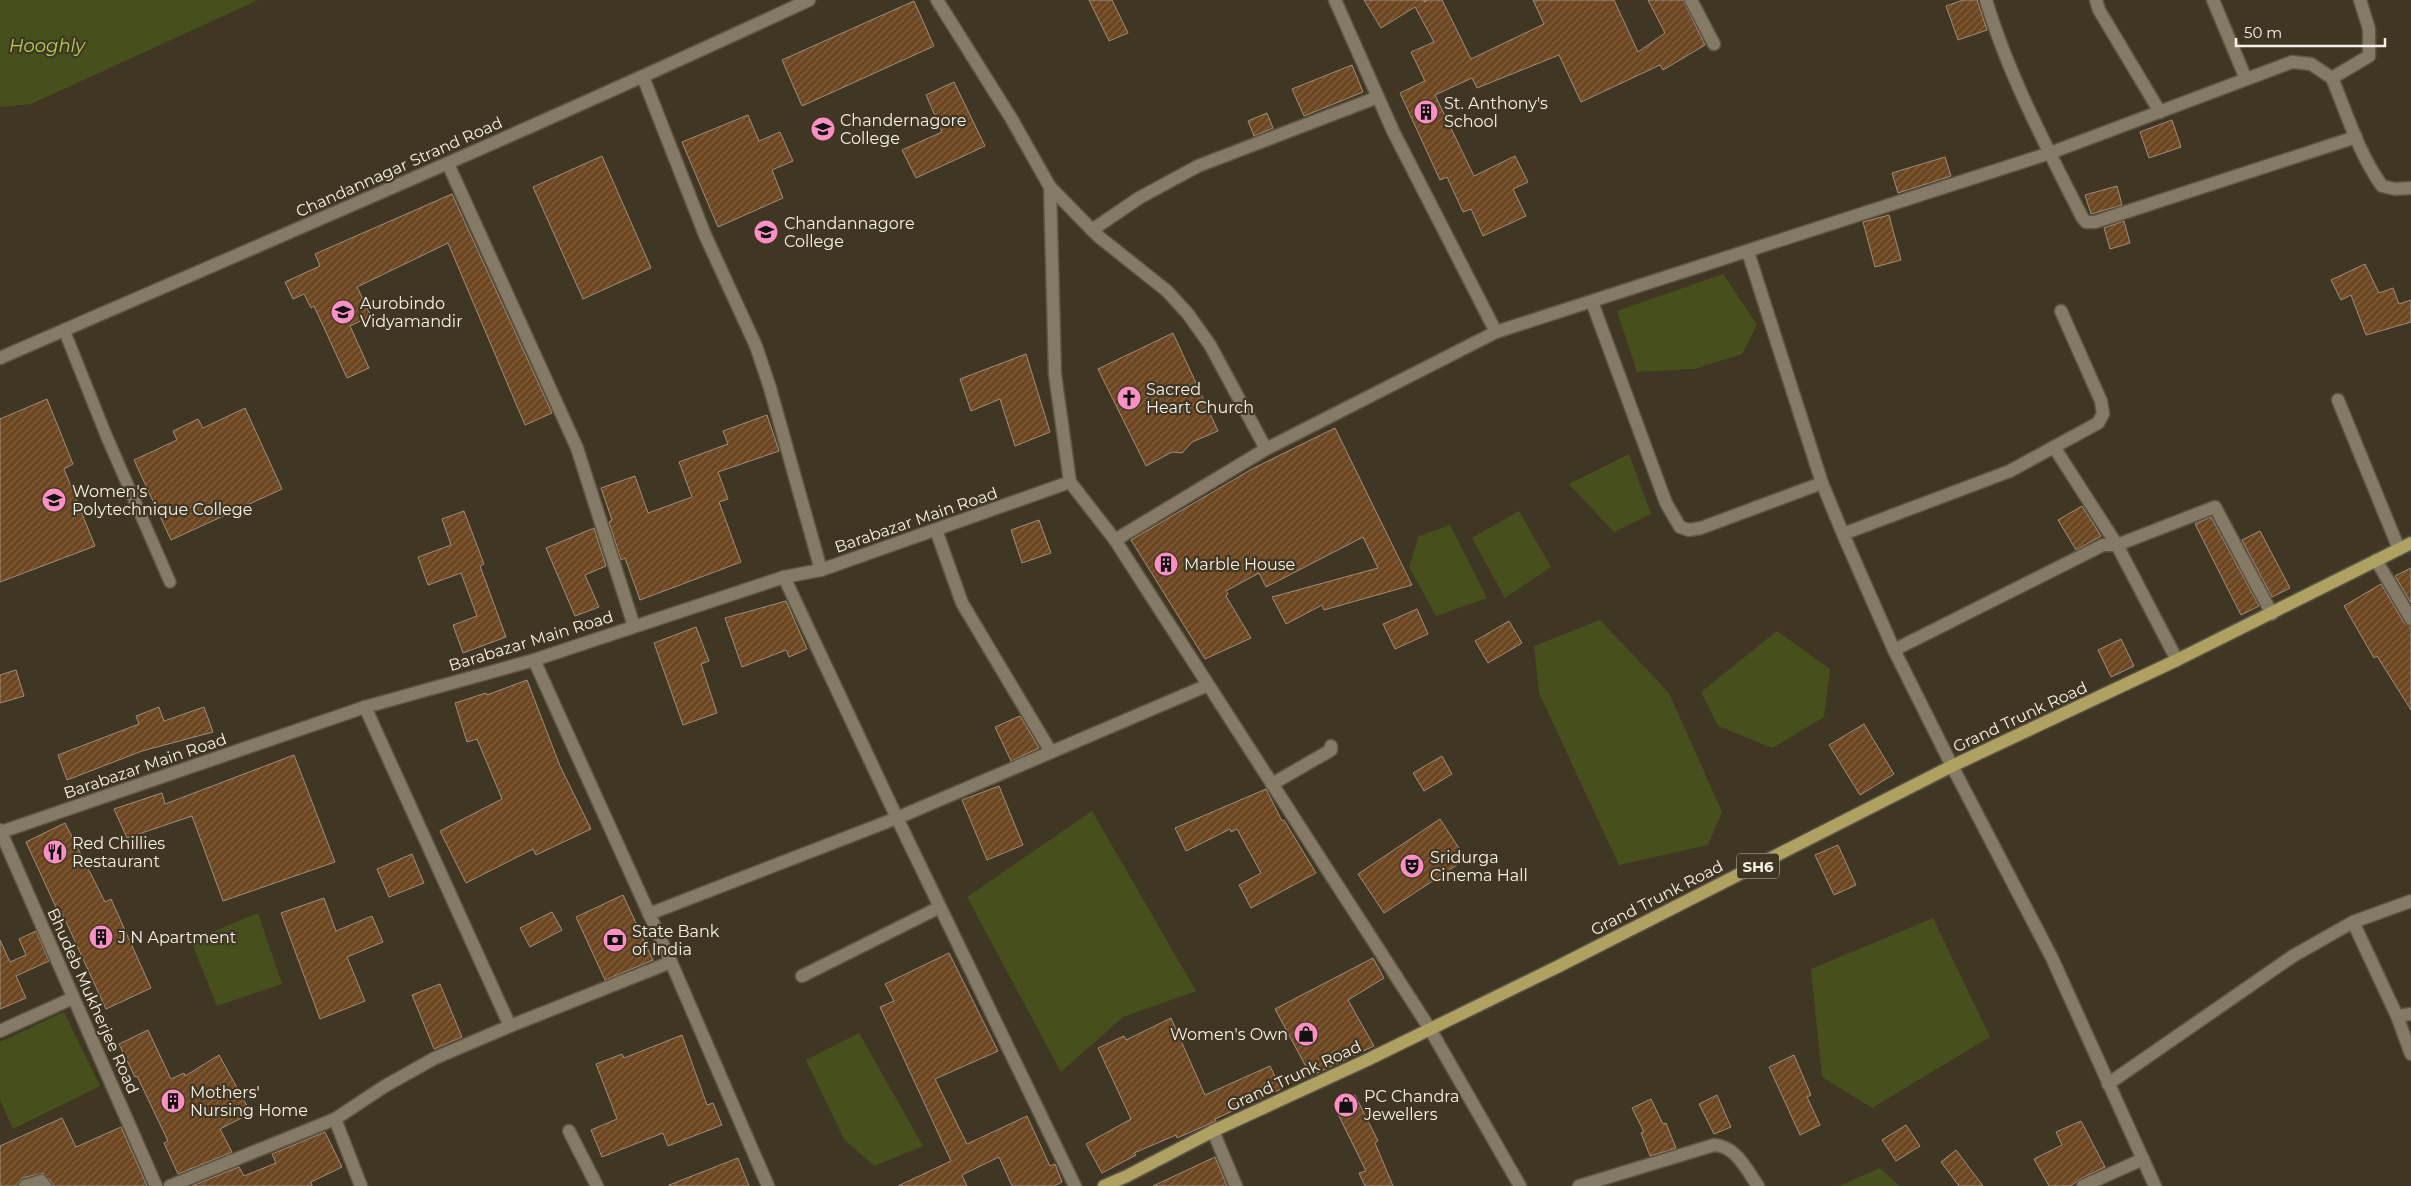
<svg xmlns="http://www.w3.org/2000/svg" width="2411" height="1186" viewBox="0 0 2411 1186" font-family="Montserrat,sans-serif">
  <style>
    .water { fill: #47501d }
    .building { fill: url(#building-hatch); stroke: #a08d7c }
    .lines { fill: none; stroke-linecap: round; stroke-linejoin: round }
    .lane-casing { stroke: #5d5544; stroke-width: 14 }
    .street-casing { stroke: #5d5544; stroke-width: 15 }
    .primary-casing { stroke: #5d5544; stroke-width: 15 }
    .lane { stroke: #857a66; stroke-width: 11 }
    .street { stroke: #857a66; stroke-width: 12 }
    .primary { stroke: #aea161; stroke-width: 12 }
    .labels { text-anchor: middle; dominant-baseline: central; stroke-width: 4.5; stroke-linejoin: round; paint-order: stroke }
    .shield { fill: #403624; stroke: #c0b9ab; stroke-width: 1 }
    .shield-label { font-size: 15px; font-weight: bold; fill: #f7f1e5 }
    .poi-label { font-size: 16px; fill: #f7f1e5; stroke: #403624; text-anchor: start }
    .street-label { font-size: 16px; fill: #f7f1e5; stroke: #403624 }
    .water-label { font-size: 18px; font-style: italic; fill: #b6ce4f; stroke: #403624 }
  </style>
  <defs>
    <pattern id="building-hatch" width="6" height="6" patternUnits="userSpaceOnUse" patternTransform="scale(1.25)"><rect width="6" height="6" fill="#6c4620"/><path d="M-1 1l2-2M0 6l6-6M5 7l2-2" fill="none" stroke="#826140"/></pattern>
  </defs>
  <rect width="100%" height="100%" fill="#403624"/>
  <g class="water">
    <polygon points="0,0 258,0 31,104 0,107"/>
    <polygon points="1723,274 1757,325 1742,354 1694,369 1637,372 1617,311"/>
    <polygon points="1629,454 1651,514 1614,532 1569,484"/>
    <polygon points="1519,511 1551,567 1505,598 1472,538"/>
    <polygon points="1450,525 1487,598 1436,616 1409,567 1419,536"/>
    <polygon points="1600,620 1669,693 1722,812 1708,845 1619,865 1539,693 1534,646"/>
    <polygon points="1777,631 1830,669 1824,717 1772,748 1718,726 1701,692"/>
    <polygon points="1092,811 1196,991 1123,1017 1061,1072 967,897"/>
    <polygon points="258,913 282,984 217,1006 191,941"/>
    <polygon points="1933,918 1990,1037 1872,1108 1822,1077 1811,969"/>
    <polygon points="64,1012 100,1086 13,1129 0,1100 0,1042"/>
    <polygon points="859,1033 923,1146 874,1166 844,1139 806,1060"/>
    <polygon points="1880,1168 1899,1186 1839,1186"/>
  </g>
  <g class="building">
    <polygon points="1089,0 1112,0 1128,33 1109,41"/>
    <polygon points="1364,0 1427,0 1424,2 1428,0 1442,0 1471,59 1544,24 1533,0 1614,0 1638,52 1665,33 1648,0 1683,0 1705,45 1663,70 1660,65 1581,102 1559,55 1477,88 1472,78 1435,95 1474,176 1515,156 1528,182 1513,189 1526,216 1483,236 1471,209 1463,212 1447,177 1440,180 1400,93 1425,81 1411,52 1434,42 1415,7 1381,28"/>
    <polygon points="1963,0 1977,0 1987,30 1958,40 1946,6"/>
    <polygon points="914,1 934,46 802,106 782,60"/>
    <polygon points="1352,65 1363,92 1304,116 1292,89"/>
    <polygon points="954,82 985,146 916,178 902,150 942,132 926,95"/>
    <polygon points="1267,113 1273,128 1254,136 1248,121"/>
    <polygon points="748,115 759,141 780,132 793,161 772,170 783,198 718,227 682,142"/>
    <polygon points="2172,120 2181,147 2149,158 2140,132"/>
    <polygon points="602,156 651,268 583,299 533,187"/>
    <polygon points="1945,157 1951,176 1898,193 1892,173"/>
    <polygon points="2117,186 2122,205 2091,214 2085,195"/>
    <polygon points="452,194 552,413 525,425 448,243 357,287 371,316 350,326 369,368 347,378 314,306 311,308 304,294 293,299 285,282 320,266 315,254"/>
    <polygon points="1889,215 1901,260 1875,267 1863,222"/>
    <polygon points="2124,221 2130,243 2110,249 2104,228"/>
    <polygon points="2365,264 2379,293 2393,288 2399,304 2411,300 2411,322 2366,335 2351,295 2341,300 2331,280"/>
    <polygon points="1173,333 1218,431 1192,442 1182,453 1172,452 1146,466 1098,369"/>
    <polygon points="1026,354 1050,432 1015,446 1000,399 971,411 960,379"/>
    <polygon points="47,399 73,464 64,469 95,546 0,582 0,419"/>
    <polygon points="245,408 282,489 171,540 134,460 177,440 173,431 198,419 203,428"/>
    <polygon points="767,415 779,451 718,472 728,499 719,502 741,562 640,600 625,558 621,560 609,522 612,520 601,488 635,476 648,513 692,497 679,462 728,444 723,431"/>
    <polygon points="1335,428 1412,585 1324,610 1322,605 1286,624 1272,597 1378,568 1363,537 1266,587 1259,573 1226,591 1228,594 1226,596 1251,638 1205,659 1131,540 1252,469"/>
    <polygon points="2082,506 2101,536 2076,550 2058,520"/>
    <polygon points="464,511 484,564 480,566 506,637 463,653 453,625 477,616 461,573 428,585 418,557 451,545 442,519"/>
    <polygon points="2211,517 2259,606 2241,615 2195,524"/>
    <polygon points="1039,520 1051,553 1022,563 1011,530"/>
    <polygon points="594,528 606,566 585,575 599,607 575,616 546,548"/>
    <polygon points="2260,531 2290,588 2272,597 2242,540"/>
    <polygon points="2411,568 2411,603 2395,576"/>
    <polygon points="2381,584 2404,623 2411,627 2411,710 2377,656 2374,658 2344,606"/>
    <polygon points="786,601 807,649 789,657 786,650 742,667 725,618"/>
    <polygon points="1417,609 1428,634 1395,649 1383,624"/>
    <polygon points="1509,621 1522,643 1488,663 1475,641"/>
    <polygon points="696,627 709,661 701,664 717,713 683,725 654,643"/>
    <polygon points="2121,639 2134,666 2111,677 2098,650"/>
    <polygon points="16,670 24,696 0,703 0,675"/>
    <polygon points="527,680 560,766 591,829 536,855 533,849 466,883 440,831 502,799 477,739 467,742 455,703 486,693 487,695"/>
    <polygon points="159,707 164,721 204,707 213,732 142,751 67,780 58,755 139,724 136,716"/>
    <polygon points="1020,716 1039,748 1011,761 995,727"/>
    <polygon points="1864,724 1894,774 1860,795 1829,745"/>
    <polygon points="294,755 335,862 223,901 192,816 127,838 114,809 162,793 165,804"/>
    <polygon points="1442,756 1452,774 1424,791 1413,773"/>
    <polygon points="999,786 1023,845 987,860 962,800"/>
    <polygon points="1266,789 1282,821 1284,820 1316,873 1251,908 1239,885 1261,873 1237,829 1231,832 1230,829 1186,851 1175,828"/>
    <polygon points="1440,819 1466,859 1384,913 1358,874"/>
    <polygon points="65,823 105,902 111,899 151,988 106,1009 62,913 59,914 26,842"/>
    <polygon points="1838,845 1856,885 1834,895 1815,855"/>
    <polygon points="412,854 424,883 389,897 377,869"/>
    <polygon points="623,895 653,960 605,980 576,917"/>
    <polygon points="324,898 336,931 372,916 383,942 347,957 365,1001 320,1019 281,913"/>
    <polygon points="552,912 562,930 530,947 520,928"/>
    <polygon points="36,931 49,961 16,976 26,998 0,1009 0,940 10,962 26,955 19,939"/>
    <polygon points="949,953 998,1051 935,1079 967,1144 1027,1116 1050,1166 1055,1164 1062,1182 1054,1186 1012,1186 999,1157 962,1175 967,1186 898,1186 951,1161 880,1007 894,1001 885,984"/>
    <polygon points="1373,958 1384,978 1348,1000 1374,1046 1311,1076 1275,1009"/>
    <polygon points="440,984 462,1037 434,1049 412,995"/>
    <polygon points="1171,1018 1205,1095 1270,1066 1281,1089 1215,1119 1216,1121 1177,1138 1176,1135 1134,1153 1136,1155 1102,1173 1086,1144 1131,1119 1098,1048 1124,1036 1126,1040"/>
    <polygon points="148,1030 171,1079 184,1073 185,1076 219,1055 251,1113 220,1129 232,1152 178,1174 164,1143 168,1141 137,1076 135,1077 119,1044"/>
    <polygon points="682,1035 707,1105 713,1103 722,1125 668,1146 663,1133 602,1157 591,1130 617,1119 596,1064 622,1054 624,1058"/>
    <polygon points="1794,1055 1811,1095 1807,1097 1820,1125 1800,1135 1769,1067"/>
    <polygon points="1355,1095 1378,1141 1375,1143 1393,1186 1365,1186 1359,1173 1366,1171 1334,1106"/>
    <polygon points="1717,1095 1731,1127 1714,1134 1699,1104"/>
    <polygon points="1651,1099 1663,1124 1666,1123 1676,1148 1650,1156 1641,1133 1644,1132 1632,1108"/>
    <polygon points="62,1118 76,1147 121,1127 147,1186 53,1186 51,1181 43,1173 22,1178 17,1186 0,1186 0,1146"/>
    <polygon points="2081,1121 2105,1167 2080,1179 2071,1186 2049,1186 2034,1159 2062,1145 2056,1132"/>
    <polygon points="1906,1125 1920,1146 1896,1161 1882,1140"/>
    <polygon points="325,1132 342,1167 311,1182 312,1186 192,1186 239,1167 244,1176 276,1163 272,1154"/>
    <polygon points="1956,1150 1983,1186 1959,1186 1941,1162"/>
    <polygon points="1215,1157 1227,1186 1153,1186"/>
    <polygon points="738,1158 749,1186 669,1186 669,1185"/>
  </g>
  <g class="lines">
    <defs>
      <polyline id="lane" points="64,330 106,435 170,582"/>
      <g id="street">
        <polyline points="937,0 1011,118 1050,187 1055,374 1070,482 1115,540 1430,1029 1520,1186"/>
        <polyline points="1335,0 1393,131 1496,332"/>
        <polyline points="1691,0 1714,44"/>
        <path d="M1986,0c22,74 61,148 96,217l4,5h9l261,-85"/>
        <polyline points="2096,0 2099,10 2160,112"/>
        <polyline points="2213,0 2246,79"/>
        <polyline points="643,77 705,235 756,346 770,388 821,570"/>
        <path d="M2332,78c15,36 27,76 50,108l13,3 16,-1"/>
        <polyline points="448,164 577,448 634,626"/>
        <polyline points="1050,187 1098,236 1167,291 1188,314 1210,345 1266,449"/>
        <polyline points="1092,230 1139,198 1198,166 1378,97"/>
        <polyline points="1748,252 1822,483 1843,534 1894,650 1952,766 2052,958 2155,1186"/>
        <polyline points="1592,302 1666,503 1680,527 1689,530 1701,528 1822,483"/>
        <path d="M0,358c271,-118 541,-233 809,-358"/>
        <polyline points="2338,400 2399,549"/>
        <polyline points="2054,447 2117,545 2177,660"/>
        <polyline points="936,530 962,603 1051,752"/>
        <polyline points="1843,534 2010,471 2098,423 2103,414 2101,401 2061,311"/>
        <polyline points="1115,540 1266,449 1496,332 2050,153 2292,62 2311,64 2332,78 2369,56 2369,29 2360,0"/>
        <polyline points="2376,560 2411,619"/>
        <polyline points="784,577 897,818 1075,1186"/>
        <polyline points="1894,650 2103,545 2117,545 2215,507 2272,614"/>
        <polyline points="534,660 671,962 768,1186"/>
        <polyline points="1272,784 1331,750 1331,746"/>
        <polyline points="0,830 156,1186"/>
        <polyline points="1,832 365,707 534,660 784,577 821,570 1070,482"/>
        <polyline points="649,914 897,818 1208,685"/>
        <polyline points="2353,922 2397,1016 2411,1054"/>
        <polyline points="802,976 940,907"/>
        <polyline points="2397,1016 2411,1014"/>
        <polyline points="510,1026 671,962"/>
        <polyline points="0,1031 73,998"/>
        <polyline points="2108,1084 2293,956 2353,922 2411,901"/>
        <polyline points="569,1131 597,1186"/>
        <polyline points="1213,1131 1236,1186"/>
        <polyline points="25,1186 41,1181 45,1186"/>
        <polyline points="170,1186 335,1119"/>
        <polyline points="361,1186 335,1119 385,1086 435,1058 510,1026 365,707"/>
        <path d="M1579,1186l135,-41c22,1 32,24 44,41"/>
        <polyline points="2083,1186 2143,1159"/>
      </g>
      <polyline id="primary" points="1104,1186 1127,1176 1213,1131 1367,1060 1559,966 1952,766 2177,660 2411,543"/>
    </defs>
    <use href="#lane" class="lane-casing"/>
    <use href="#street" class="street-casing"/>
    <use href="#primary" class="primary-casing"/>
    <use href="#lane" class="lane"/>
    <use href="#street" class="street"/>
    <use href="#primary" class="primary"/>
  </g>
  <defs>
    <symbol id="building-disc" viewBox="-11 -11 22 22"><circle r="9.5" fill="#fc8fc3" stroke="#403624"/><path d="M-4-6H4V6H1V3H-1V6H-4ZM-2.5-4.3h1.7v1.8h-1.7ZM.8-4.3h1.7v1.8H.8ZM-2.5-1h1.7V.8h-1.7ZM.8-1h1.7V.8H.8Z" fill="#111"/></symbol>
    <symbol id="university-disc" viewBox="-11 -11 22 22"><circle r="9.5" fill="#fc8fc3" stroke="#403624"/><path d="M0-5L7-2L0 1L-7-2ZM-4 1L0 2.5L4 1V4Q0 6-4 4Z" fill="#111"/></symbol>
    <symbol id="school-disc" viewBox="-11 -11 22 22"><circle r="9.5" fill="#fc8fc3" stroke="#403624"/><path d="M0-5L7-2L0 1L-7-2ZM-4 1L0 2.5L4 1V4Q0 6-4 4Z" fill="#111"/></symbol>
    <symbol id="church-disc" viewBox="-11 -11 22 22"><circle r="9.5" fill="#fc8fc3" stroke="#403624"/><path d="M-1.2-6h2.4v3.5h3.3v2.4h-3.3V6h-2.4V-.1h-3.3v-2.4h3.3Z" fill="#111"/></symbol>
    <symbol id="restaurant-disc" viewBox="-11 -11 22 22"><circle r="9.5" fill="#fc8fc3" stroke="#403624"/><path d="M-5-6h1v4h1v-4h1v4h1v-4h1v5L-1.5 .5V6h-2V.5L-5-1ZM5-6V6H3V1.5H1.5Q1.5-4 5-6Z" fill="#111"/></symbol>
    <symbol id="theatre-disc" viewBox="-11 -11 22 22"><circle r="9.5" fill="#fc8fc3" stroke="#403624"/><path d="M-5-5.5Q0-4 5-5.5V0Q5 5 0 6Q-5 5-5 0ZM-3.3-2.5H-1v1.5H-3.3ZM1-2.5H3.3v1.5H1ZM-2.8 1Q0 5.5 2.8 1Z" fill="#111"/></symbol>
    <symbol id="bank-disc" viewBox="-11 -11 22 22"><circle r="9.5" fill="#fc8fc3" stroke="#403624"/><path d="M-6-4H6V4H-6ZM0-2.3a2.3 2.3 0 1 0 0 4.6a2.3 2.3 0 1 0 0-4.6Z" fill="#111"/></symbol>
    <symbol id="shop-disc" viewBox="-11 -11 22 22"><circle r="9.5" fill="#fc8fc3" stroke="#403624"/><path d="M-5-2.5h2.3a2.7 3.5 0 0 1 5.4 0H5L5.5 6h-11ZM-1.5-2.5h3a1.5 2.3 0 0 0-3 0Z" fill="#111"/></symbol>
  </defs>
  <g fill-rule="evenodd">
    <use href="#building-disc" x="1412" y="98" width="28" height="28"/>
    <use href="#university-disc" x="809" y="115" width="28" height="28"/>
    <use href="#university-disc" x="752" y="218" width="28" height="28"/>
    <use href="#school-disc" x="329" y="298" width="28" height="28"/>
    <use href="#church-disc" x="1115" y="384" width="28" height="28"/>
    <use href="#university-disc" x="40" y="486" width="28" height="28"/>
    <use href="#building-disc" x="1152" y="550" width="28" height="28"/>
    <use href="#restaurant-disc" x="41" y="838" width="28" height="28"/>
    <use href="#theatre-disc" x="1398" y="852" width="28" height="28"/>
    <use href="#building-disc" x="87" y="923" width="28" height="28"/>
    <use href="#bank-disc" x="601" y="926" width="28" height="28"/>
    <use href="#shop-disc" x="1292" y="1020" width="28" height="28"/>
    <use href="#building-disc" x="159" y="1087" width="28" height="28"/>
    <use href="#shop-disc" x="1332" y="1091" width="28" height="28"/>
  </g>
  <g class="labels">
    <rect class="shield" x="1737" y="853.5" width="42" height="25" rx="4"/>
    <g class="shield-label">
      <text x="1758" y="866">SH6</text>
    </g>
    <g class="poi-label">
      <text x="1444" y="103">St. Anthony's<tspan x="1444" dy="18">School</tspan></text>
      <text x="840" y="120">Chandernagore<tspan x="840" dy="18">College</tspan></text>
      <text x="784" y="223">Chandannagore<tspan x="784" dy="18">College</tspan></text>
      <text x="360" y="303">Aurobindo<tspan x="360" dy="18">Vidyamandir</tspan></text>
      <text x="1146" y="389">Sacred<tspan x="1146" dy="18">Heart Church</tspan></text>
      <text x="72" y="491">Women's<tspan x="72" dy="18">Polytechnique College</tspan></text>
      <text x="1184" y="564">Marble House</text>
      <text x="72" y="843">Red Chillies<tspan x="72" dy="18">Restaurant</tspan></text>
      <text x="1430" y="857">Sridurga<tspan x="1430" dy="18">Cinema Hall</tspan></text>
      <text x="632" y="931">State Bank<tspan x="632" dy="18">of India</tspan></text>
      <text x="118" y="937">J N Apartment</text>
      <text x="1288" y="1034" text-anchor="end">Women's Own</text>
      <text x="190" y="1092">Mothers'<tspan x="190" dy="18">Nursing Home</tspan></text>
      <text x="1364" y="1096">PC Chandra<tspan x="1364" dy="18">Jewellers</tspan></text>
    </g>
    <g class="street-label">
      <text transform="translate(399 167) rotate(-24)">Chandannagar Strand Road</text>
      <text transform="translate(916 520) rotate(-19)">Barabazar Main Road</text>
      <text transform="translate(531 641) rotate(-17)">Barabazar Main Road</text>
      <text transform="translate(2020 717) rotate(-25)">Grand Trunk Road</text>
      <text transform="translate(145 766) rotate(-19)">Barabazar Main Road</text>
      <text transform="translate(1657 898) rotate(-27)">Grand Trunk Road</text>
      <text transform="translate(93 1001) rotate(66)">Bhudeb Mukherjee Road</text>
      <text transform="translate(1294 1076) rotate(-25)">Grand Trunk Road</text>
    </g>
    <g class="water-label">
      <text x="47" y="46">Hooghly</text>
    </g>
  </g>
  <path d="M2236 38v8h149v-8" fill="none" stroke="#f7f1e5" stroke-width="2.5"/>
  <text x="2244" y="38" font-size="15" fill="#f7f1e5" stroke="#403624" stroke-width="4" paint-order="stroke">50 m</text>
</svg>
